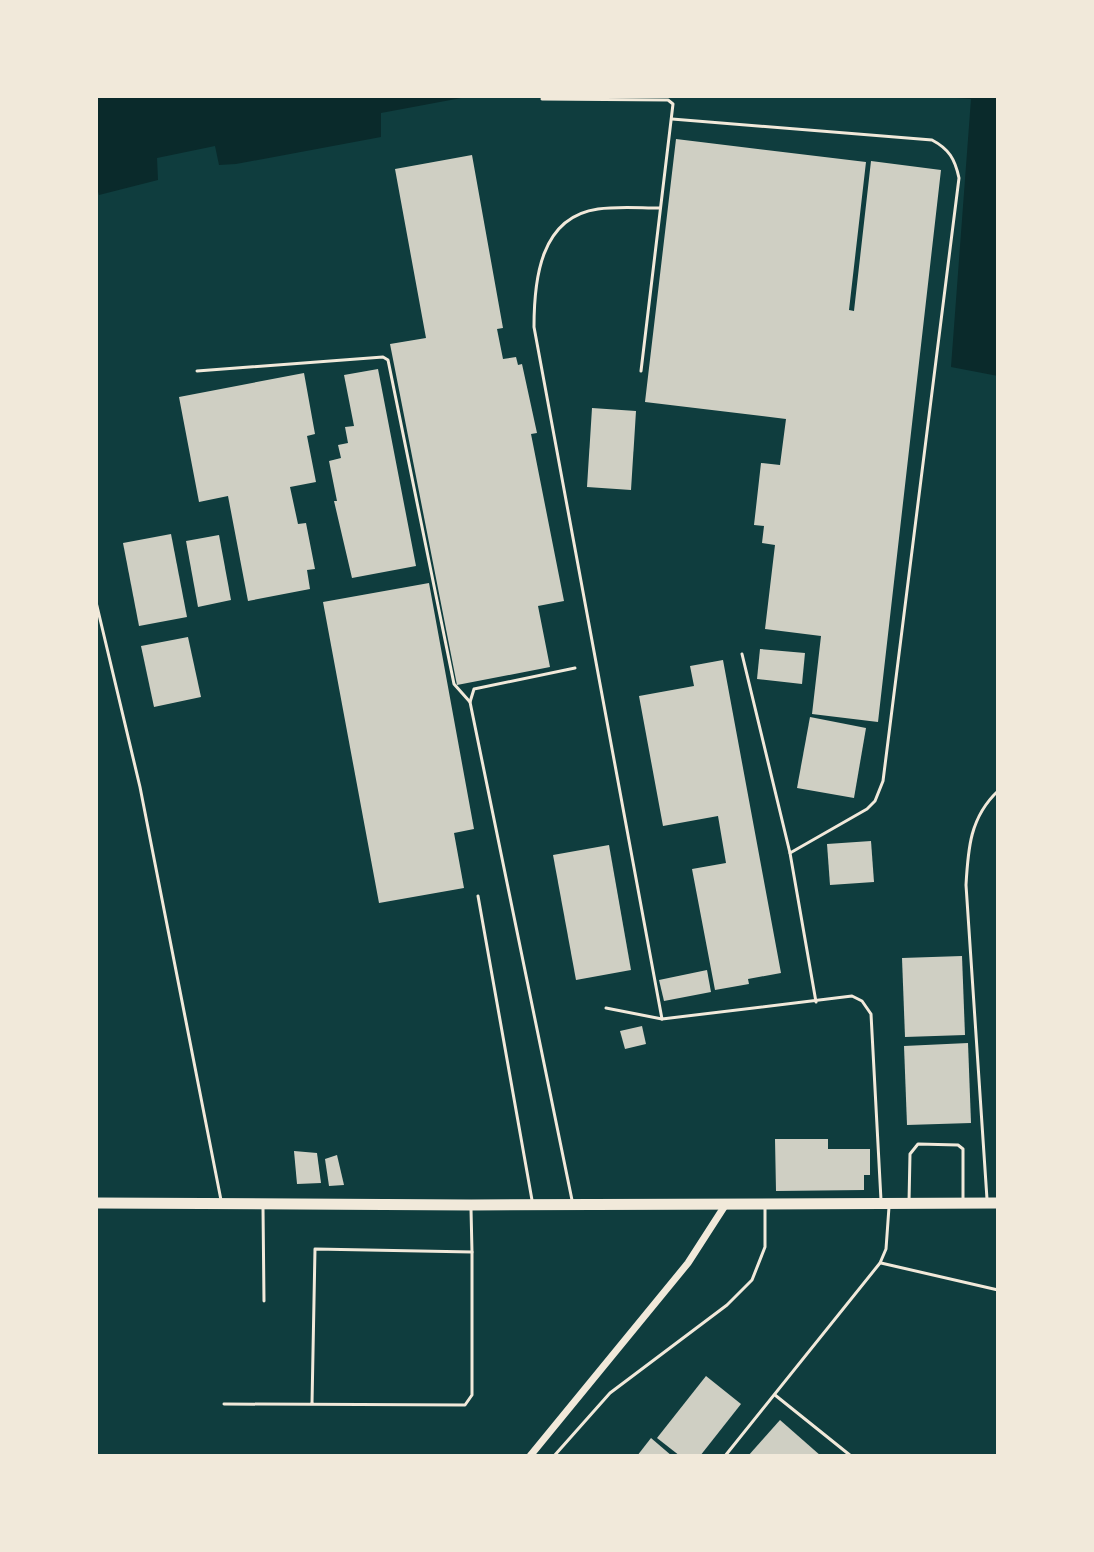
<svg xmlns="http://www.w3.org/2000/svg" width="1094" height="1552" viewBox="0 0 1094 1552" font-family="'Sofia Sans Condensed',sans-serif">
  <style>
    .water { fill: #0a2a2b }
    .building { fill: #cfcfc3 }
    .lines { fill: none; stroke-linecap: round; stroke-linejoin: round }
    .service { stroke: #f1e9da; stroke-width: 3 }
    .minor { stroke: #f1e9da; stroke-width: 7 }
    .primary { stroke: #f1e9da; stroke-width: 11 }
  </style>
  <rect width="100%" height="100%" fill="#0f3d3e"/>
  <g class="water">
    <polygon points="96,96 472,96 381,113 381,137 236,164 219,165 215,146 157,158 158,180 99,195 96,185"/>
    <polygon points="927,96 998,96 998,376 951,367 971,99"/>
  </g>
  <g class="building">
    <polygon points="676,139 866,162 849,310 854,311 871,161 941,170 878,722 812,714 821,636 765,629 775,545 762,543 764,526 754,525 761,463 780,465 786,419 645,402"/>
    <polygon points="472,155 503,328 497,329 503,359 516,357 518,365 522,364 537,433 531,434 564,601 538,606 550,667 457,685 390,344 426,338 395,169"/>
    <polygon points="378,369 416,566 352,578 334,501 337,501 329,461 341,458 338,445 348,443 345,427 354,426 344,375"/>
    <polygon points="304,373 315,434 307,436 316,482 290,487 298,524 306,523 315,569 307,570 310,589 248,601 228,496 199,502 179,397"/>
    <polygon points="592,408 636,411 631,490 587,487"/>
    <polygon points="171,534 187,617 139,626 123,543"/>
    <polygon points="219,535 231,600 198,607 186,541"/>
    <polygon points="429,583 474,829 454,833 464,888 379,903 323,602"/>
    <polygon points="188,637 201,697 154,707 141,646"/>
    <polygon points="760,649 805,653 802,684 757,679"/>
    <polygon points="723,660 781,973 748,979 749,984 715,990 692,869 726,863 718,816 663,826 639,696 694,686 690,666"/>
    <polygon points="810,717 866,728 854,798 797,788"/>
    <polygon points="871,841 874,882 830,885 827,844"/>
    <polygon points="609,845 631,970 576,980 553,855"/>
    <polygon points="962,956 965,1035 905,1037 902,958"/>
    <polygon points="707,970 711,992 664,1001 659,980"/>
    <polygon points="642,1026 646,1044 625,1049 620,1031"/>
    <polygon points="968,1043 971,1123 907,1125 904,1046"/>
    <polygon points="775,1139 828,1139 828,1149 870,1149 870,1175 864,1175 864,1190 776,1191"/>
    <polygon points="294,1151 317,1153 321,1183 297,1184"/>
    <polygon points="337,1155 344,1185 329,1186 325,1159"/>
    <polygon points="706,1376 741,1404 700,1456 680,1456 657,1438"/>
    <polygon points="780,1420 821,1456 748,1456"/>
    <polygon points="651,1438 672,1456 637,1456"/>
  </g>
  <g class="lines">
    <g class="service">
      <polyline points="542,99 668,100 673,104 641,371"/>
      <path d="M672,119l260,21c17,9 23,19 27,38l-76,603 -8,20 -8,8 -77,44 26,149"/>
      <path d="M660,208c-20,0 -42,-2 -62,1 -58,8 -64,71 -64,118l128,692 190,-23 10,5 9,13 10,186"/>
      <polyline points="197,371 383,357 388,360 454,684 470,702"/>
      <polyline points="96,602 140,787 221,1200"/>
      <polyline points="742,654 790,853"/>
      <polyline points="478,896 532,1200"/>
      <polyline points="606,1008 662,1019"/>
      <path d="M987,1199l-21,-314c2,-36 4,-68 32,-94"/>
      <polyline points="572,1200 470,702 474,689 575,668"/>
      <polyline points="909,1202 910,1154 918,1144 958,1145 963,1149 963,1201"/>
      <polyline points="263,1208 264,1301"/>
      <polyline points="471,1209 472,1252"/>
      <polyline points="881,1263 998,1290"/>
      <polyline points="775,1395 851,1456"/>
      <polyline points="224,1404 465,1405 472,1395 472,1252 315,1249 312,1404"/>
      <polyline points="554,1456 610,1393 727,1305 752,1280 765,1247 765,1208"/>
      <polyline points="725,1456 880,1263 886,1249 889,1207"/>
    </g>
    <polyline class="minor" points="530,1456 688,1263 726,1204"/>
    <polyline class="primary" points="96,1203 471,1205 998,1203"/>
  </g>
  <rect width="1094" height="1552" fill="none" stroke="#f1e9da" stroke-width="196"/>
</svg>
